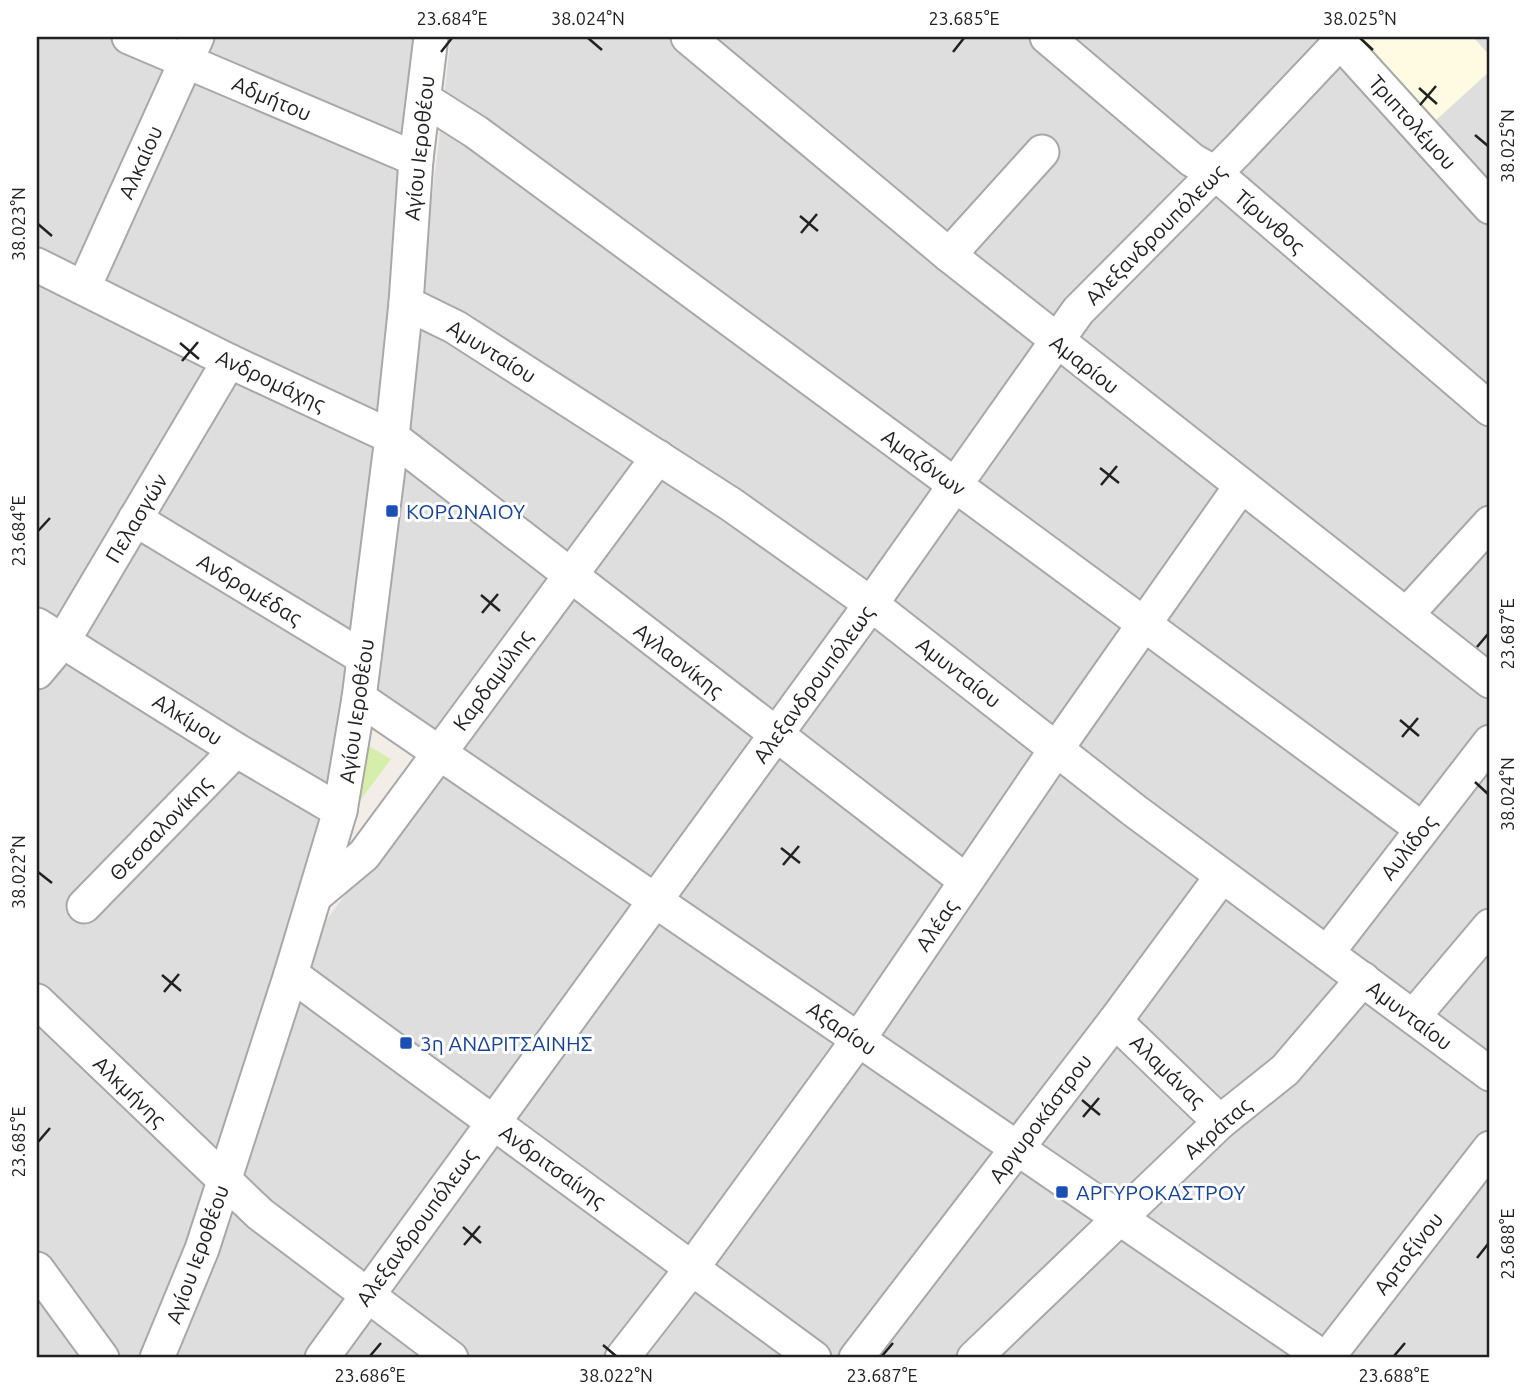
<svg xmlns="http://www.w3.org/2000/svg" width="1527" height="1395" viewBox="0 0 1527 1395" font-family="Ubuntu,sans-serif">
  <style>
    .residential { fill: #dfdede }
    .education { fill: #fffbe3 }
    .grass { fill: #d5efaa }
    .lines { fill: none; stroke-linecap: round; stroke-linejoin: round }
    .minor-casing { stroke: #a8a8a8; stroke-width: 37 }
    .minor { stroke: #fff; stroke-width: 33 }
    .ticks { fill: none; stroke: #212121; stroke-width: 2.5 }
    .transit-dot { fill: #1a4fb4; stroke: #fff; stroke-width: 2.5 }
    .labels { text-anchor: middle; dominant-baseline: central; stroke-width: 6; stroke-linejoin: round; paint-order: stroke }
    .street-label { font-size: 21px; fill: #212121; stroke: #fff }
    .transit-label { font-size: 21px; fill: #164399; stroke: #fff; text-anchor: start }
    .neatline { fill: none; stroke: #212121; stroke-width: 2.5 }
    .ticks-label { font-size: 18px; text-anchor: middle; fill: #212121 }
  </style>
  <rect width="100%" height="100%" fill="#f2ede7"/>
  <g class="residential">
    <polygon points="37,37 419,37 358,629 330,784 261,1027 180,1273 137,1358 37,1358"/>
    <polygon points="451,37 1490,37 1490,1358 177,1358 232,1218 308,945 451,752 373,696"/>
  </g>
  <polygon class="education" points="1359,37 1473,37 1490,56 1490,71 1435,121"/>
  <polygon class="grass" points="362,742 391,759 353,810"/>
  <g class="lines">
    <defs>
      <g id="minor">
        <polyline points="129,37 416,159"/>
        <polyline points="688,37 949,255 1490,681"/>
        <polyline points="1047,37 1192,160 1215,173 1490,409"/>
        <polyline points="1336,37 1490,207"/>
        <polyline points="424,99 476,132 1422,829"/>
        <polyline points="949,255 1042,152"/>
        <polyline points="37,265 229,361 392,437 966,881"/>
        <polyline points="84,287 197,37"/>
        <polyline points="406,303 455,327 732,505 871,604 1135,811 1490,1074"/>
        <polyline points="135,519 364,658"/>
        <polyline points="1407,614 1490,523"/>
        <polyline points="37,625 236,750 340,811"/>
        <polyline points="37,672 63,641 229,361"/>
        <polyline points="359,698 1324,1358"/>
        <polyline points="316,895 364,855 658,457"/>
        <polyline points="84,906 236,750"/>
        <polyline points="1327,953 1490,742"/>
        <polyline points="291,974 814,1358"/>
        <polyline points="37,1001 260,1214 451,1358"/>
        <polyline points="1413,1017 1490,926"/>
        <polyline points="1115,1021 1220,1122"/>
        <polyline points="37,1269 102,1358"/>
        <polyline points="157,1358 202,1249 291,974 340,811 359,698 392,437 406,303 416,159 431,37"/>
        <polyline points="322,1358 871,604 1078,311 1238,150 1341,41"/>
        <polyline points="622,1358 692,1268 858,1040 1057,748 1241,486"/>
        <polyline points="856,1358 1115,1021 1222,876"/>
        <polyline points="974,1358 1220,1122 1285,1070 1363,979"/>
        <polyline points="1327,1358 1490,1148"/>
      </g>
    </defs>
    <use href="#minor" class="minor-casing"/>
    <use href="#minor" class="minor"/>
  </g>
  <path class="ticks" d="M588,38l14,12M1360,38l13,12M441,52l11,-14M953,52l11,-14M1419,88l18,16M1420,105l16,-19M1475,135l13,11M800,216l18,15M38,224l14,12M801,233l16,-19M180,343l19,16M182,361l16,-19M1100,468l19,15M1101,485l16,-19M38,531l12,-13M481,595l19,16M482,613l16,-19M1477,647l11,-13M1400,720l19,16M1402,737l16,-19M1475,782l13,12M781,848l19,15M783,865l16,-19M38,872l14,11M162,975l19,16M164,992l15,-18M1082,1100l18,15M1083,1117l16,-19M38,1142l12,-14M463,1227l18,16M464,1245l16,-19M1477,1258l11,-14M603,1345l13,11M370,1356l11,-13M882,1356l11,-13M1394,1356l11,-13"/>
  <g class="transit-dot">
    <rect x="385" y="504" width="14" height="14" rx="3.5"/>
    <rect x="399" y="1036" width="14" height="14" rx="3.5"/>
    <rect x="1055" y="1185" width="14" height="14" rx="3.5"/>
  </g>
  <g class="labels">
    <g class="street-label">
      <text transform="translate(272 98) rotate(23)">Αδμήτου</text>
      <text transform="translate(1413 122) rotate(48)">Τριπτολέμου</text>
      <text transform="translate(419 148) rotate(-84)">Αγίου Ιεροθέου</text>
      <text transform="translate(140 162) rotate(-66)">Αλκαίου</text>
      <text transform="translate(1270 221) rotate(41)">Τίρυνθος</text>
      <text transform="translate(1155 234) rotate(-45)">Αλεξανδρουπόλεως</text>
      <text transform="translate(492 351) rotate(32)">Αμυνταίου</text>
      <text transform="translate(1085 364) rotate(38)">Αμαρίου</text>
      <text transform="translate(271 380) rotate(25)">Ανδρομάχης</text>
      <text transform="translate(924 462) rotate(36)">Αμαζόνων</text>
      <text transform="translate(136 518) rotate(-59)">Πελασγών</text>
      <text transform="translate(250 589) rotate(31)">Ανδρομέδας</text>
      <text transform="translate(679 660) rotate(38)">Αγλαονίκης</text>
      <text transform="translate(959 672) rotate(38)">Αμυνταίου</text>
      <text transform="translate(492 680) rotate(-54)">Καρδαμύλης</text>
      <text transform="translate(813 684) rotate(-54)">Αλεξανδρουπόλεως</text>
      <text transform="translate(356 711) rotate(-82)">Αγίου Ιεροθέου</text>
      <text transform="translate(188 719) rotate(32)">Αλκίμου</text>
      <text transform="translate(160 828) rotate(-46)">Θεσσαλονίκης</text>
      <text transform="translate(1408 847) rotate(-52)">Αυλίδος</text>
      <text transform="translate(936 925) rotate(-56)">Αλέας</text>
      <text transform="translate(1410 1015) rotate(37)">Αμυνταίου</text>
      <text transform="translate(842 1028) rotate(34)">Αξαρίου</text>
      <text transform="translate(1168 1071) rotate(44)">Αλαμάνας</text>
      <text transform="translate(130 1091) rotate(44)">Αλκμήνης</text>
      <text transform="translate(1040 1118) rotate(-53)">Αργυροκάστρου</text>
      <text transform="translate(1217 1128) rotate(-41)">Ακράτας</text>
      <text transform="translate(553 1166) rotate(36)">Ανδριτσαίνης</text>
      <text transform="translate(416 1227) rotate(-54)">Αλεξανδρουπόλεως</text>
      <text transform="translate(1408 1253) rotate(-52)">Αρτοξίνου</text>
      <text transform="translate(197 1254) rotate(-70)">Αγίου Ιεροθέου</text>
    </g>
    <g class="transit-label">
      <text x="406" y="511">ΚΟΡΩΝΑΙΟΥ</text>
      <text x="420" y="1043">3η ΑΝΔΡΙΤΣΑΙΝΗΣ</text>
      <text x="1076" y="1192">ΑΡΓΥΡΟΚΑΣΤΡΟΥ</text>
    </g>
  </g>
  <rect width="1527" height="1395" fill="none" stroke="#ffffff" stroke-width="77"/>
  <rect x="38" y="38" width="1450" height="1318" class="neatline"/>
  <g class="ticks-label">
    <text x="452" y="25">23.684°E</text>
    <text x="588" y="25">38.024°N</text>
    <text x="964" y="25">23.685°E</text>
    <text x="1360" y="25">38.025°N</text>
    <text transform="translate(1508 146) rotate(-90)" y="6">38.025°N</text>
    <text transform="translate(19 224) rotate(-90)" y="6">38.023°N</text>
    <text transform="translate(19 531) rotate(-90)" y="6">23.684°E</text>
    <text transform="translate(1508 634) rotate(-90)" y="6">23.687°E</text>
    <text transform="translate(1508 794) rotate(-90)" y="6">38.024°N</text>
    <text transform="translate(19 872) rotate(-90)" y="6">38.022°N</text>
    <text transform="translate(19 1142) rotate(-90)" y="6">23.685°E</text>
    <text transform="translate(1508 1244) rotate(-90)" y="6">23.688°E</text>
    <text x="370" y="1382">23.686°E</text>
    <text x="616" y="1382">38.022°N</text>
    <text x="882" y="1382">23.687°E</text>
    <text x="1394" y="1382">23.688°E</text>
  </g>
</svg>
